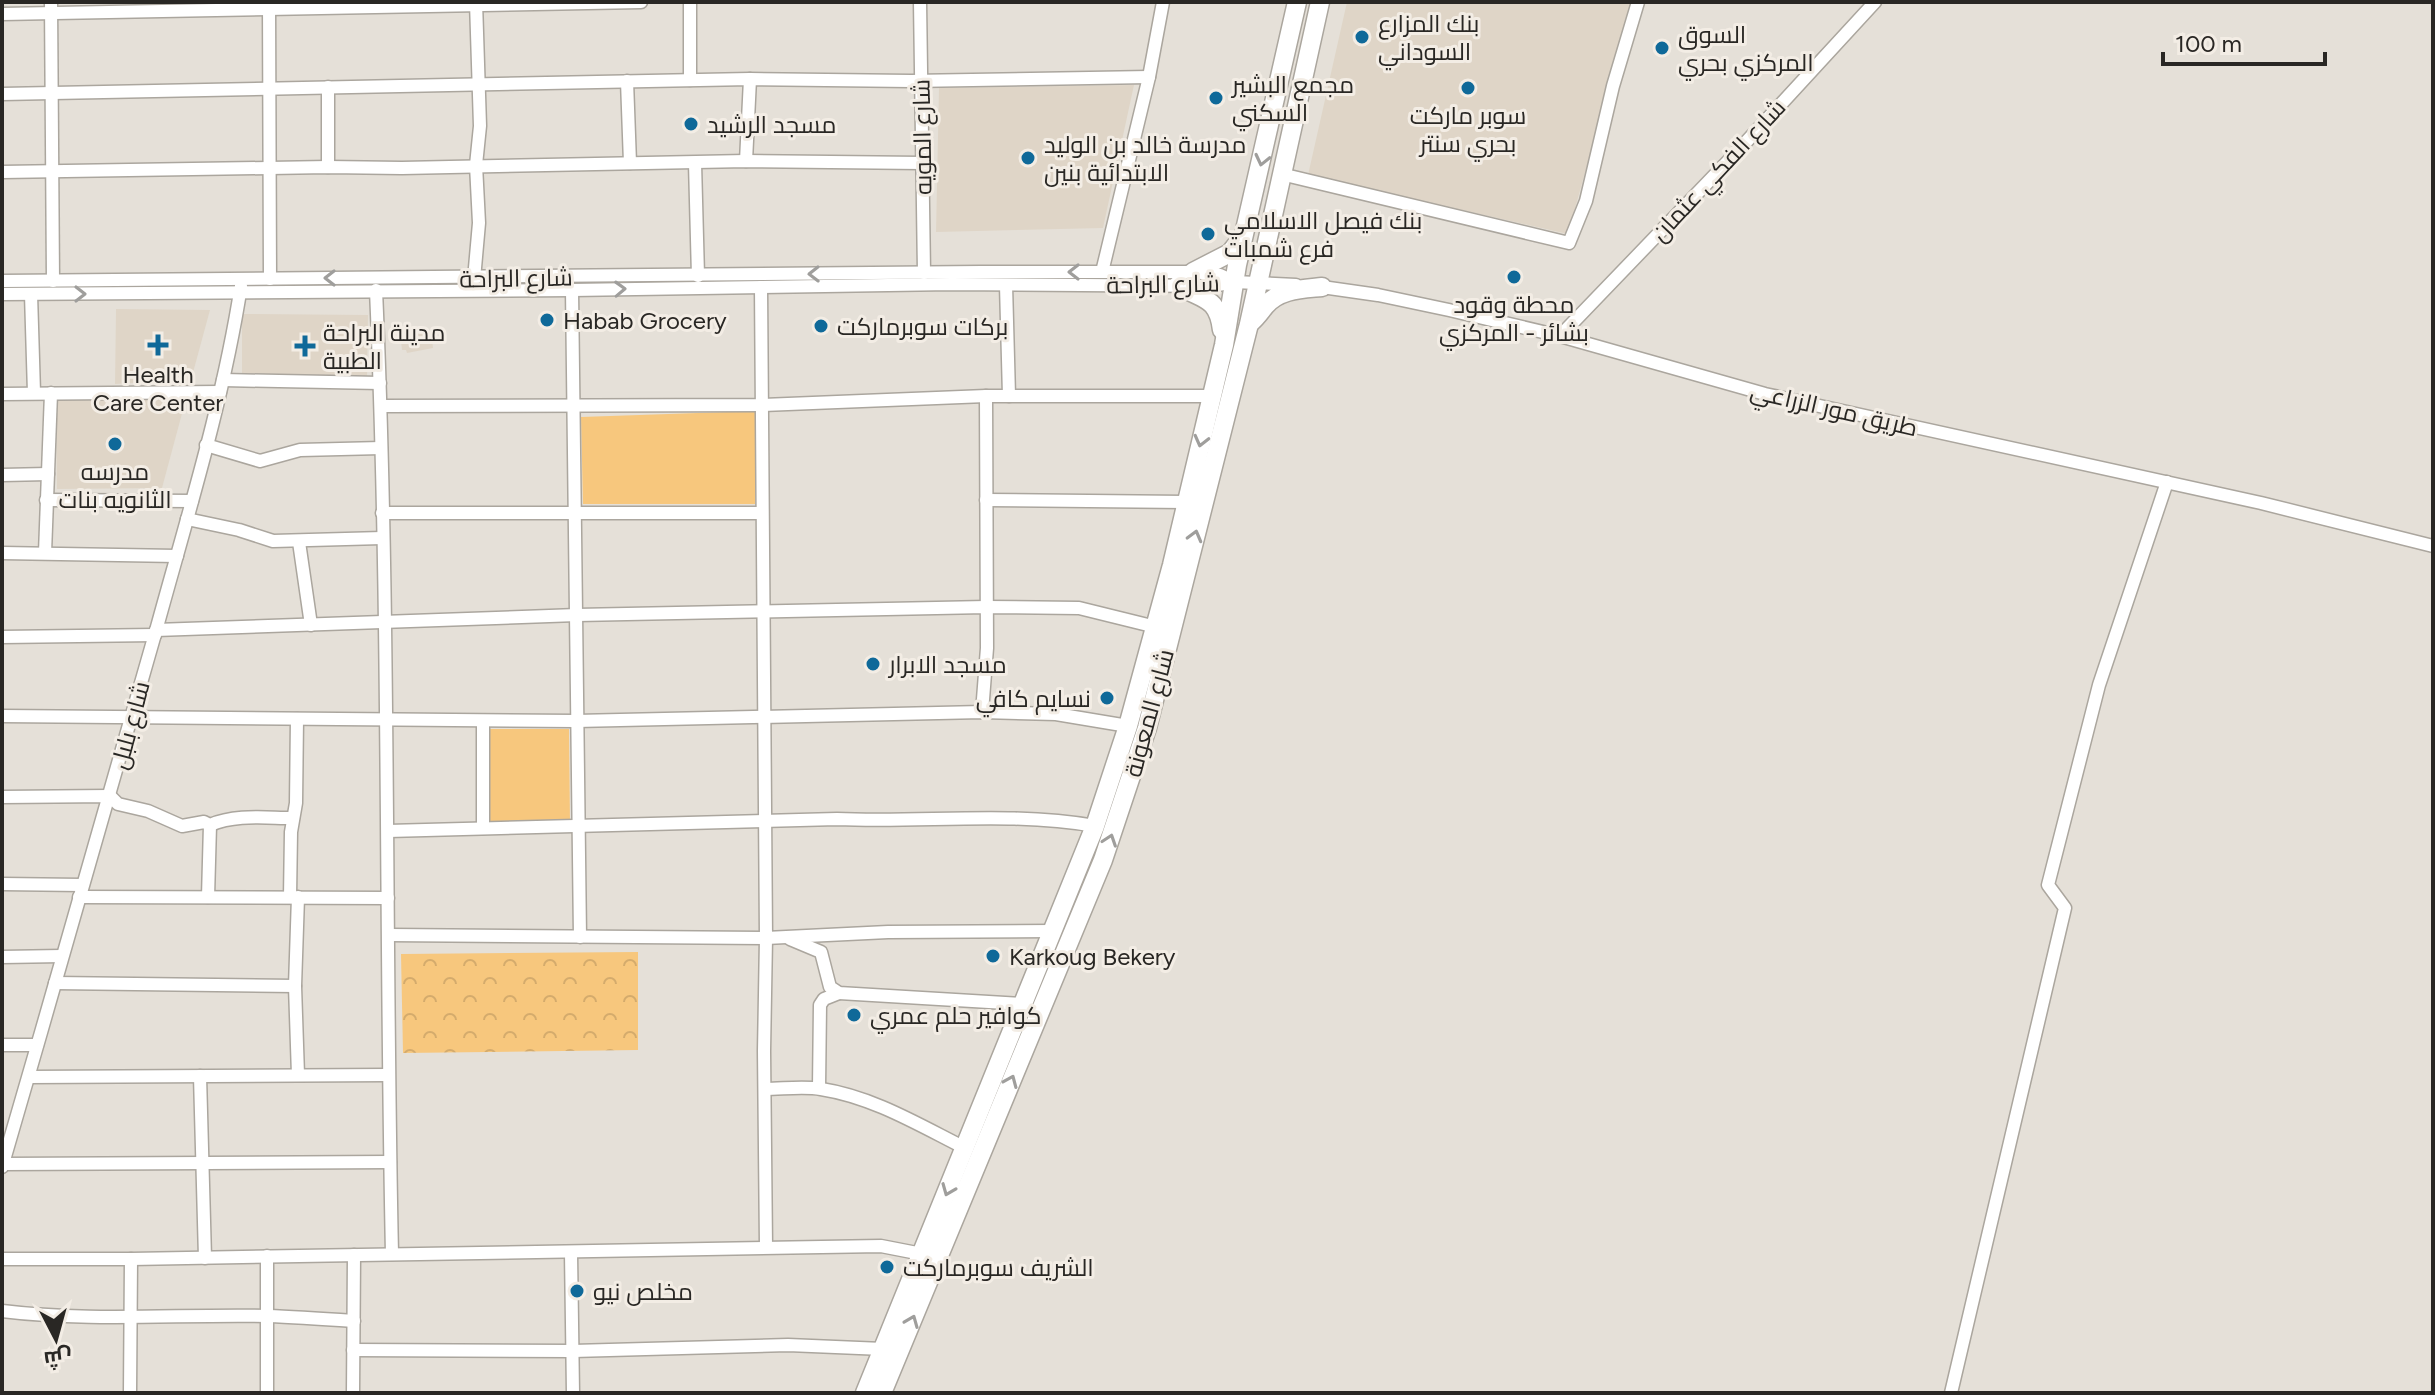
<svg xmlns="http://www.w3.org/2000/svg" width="2435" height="1395" viewBox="0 0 2435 1395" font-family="Figtree,Cairo,sans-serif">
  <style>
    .built { fill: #dfd5c7 }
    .grass { fill: #f7c77d }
    .forest { fill: url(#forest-crowns) }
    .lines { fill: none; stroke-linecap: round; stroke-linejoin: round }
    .minor-casing { stroke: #aba69e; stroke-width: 15 }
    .highway-casing { stroke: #aba69e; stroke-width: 21 }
    .minor { stroke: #fff; stroke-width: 12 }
    .highway { stroke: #fff; stroke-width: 18 }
    .oneway { stroke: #9f9e9c }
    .poi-dot { fill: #0f6999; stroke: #f3ede5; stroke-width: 3 }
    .labels { text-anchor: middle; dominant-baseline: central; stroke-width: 6; stroke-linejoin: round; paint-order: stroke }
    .poi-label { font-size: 24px; fill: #292724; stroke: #f3ede5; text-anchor: start }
    .street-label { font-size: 24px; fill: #292724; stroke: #f3ede5 }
  </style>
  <defs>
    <pattern id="forest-crowns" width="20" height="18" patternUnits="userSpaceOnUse" patternTransform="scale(2)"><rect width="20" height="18" fill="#f7c77d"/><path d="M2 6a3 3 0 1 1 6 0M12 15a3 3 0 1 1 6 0" fill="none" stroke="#d4ab6c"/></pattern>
  </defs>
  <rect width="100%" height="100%" fill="#e5e0d8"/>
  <g class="built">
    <polygon points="1347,2 1632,2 1568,234 1308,175"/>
    <polygon points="1134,85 1103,228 936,232 939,88"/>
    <polygon points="116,309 210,310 191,380 115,384"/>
    <polygon points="242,314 368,315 367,378 242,378"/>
    <polygon points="431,331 433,348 407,353 406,350 402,350 400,333"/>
    <polygon points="187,395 162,488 57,489 56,400"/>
  </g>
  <g class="grass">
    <polygon points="756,411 755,504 583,504 581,417"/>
    <polygon points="487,729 569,729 570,823 487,823"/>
  </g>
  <polygon class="forest" points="638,952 638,1050 403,1053 401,954"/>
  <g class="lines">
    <defs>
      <g id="minor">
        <polyline points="51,2 53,281"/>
        <polyline points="269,2 270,279"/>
        <polyline points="690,2 690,80"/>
        <polyline points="920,2 924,273"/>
        <polyline points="2,14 641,2"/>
        <polyline points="627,81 630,163"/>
        <polyline points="2,94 750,79 911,81 1149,77"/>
        <polyline points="746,161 750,79"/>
        <polyline points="695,163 698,276"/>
        <polyline points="328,167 328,87"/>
        <polyline points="2,172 328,167 402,168 746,161 922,163"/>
        <polyline points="1281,174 1569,243 1586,201 1613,86 1638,2"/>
        <polyline points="1102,272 1149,77 1163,2"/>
        <polyline points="474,279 479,223 476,165 480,126 476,2"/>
        <polyline points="2,281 981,272 1193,272 1220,275 1235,282"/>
        <polyline points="1006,285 1009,396"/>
        <polyline points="1315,286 1378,295 1449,310 1560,336 1765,394 2261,503 2433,546"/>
        <polyline points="761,287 766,938 888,932 1053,931"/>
        <path d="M376,290c14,321 9,643 16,964"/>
        <polyline points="572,290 580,937"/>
        <polyline points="2,294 572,290 951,284 1212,286 1235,282 1296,285"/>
        <polyline points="31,294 34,393"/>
        <polyline points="1560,336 1735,154 1875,2"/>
        <polyline points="223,380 380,383"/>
        <polyline points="2,394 220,392"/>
        <polyline points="381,406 763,405 986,396 1212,396"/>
        <polyline points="206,445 260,461 300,450 381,448"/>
        <polyline points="2,475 48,474"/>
        <polyline points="46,500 192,501"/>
        <polyline points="986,500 1186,502"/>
        <polyline points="382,513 762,513"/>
        <polyline points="187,519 239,530 273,541 382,538"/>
        <polyline points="299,542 311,625"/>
        <polyline points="2,553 177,556"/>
        <polyline points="45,553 51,393"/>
        <polyline points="156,630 577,615 986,607 1079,608 1156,627"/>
        <polyline points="2,637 155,635"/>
        <polyline points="982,712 987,648 986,396"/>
        <polyline points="2,716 576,721 982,712 1056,714 1128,726"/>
        <path d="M2,797l108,-1 8,8 30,7 34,15 22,-4 6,3c26,-11 55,-7 83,-7"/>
        <polyline points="483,828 483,721"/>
        <path d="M388,831l449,-12c86,4 173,-8 258,7"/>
        <polyline points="2,884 82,885"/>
        <polyline points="79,897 388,898"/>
        <polyline points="208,897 210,825"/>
        <polyline points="290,897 291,832 296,803 297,719"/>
        <polyline points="298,897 295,986 298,1075"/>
        <polyline points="389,935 766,938 764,1051 766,1247"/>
        <polyline points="790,939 821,952 830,987 839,993 1023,1004"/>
        <polyline points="2,957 62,956"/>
        <polyline points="55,983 295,986"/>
        <polyline points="2,1045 37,1045"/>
        <polyline points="200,1076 205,1258"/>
        <polyline points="29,1077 388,1075"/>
        <polyline points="819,1088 820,1005 824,999 839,993"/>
        <path d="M765,1089c18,0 38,-3 56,0 52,8 98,36 144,59"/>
        <polyline points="3,1164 390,1162"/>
        <path d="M2,1167c52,-180 105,-360 155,-540 31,-113 66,-225 84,-341"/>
        <polyline points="571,1253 573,1393"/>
        <polyline points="267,1256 267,1393"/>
        <polyline points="2,1259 131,1259 881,1246 922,1254"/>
        <path d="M2,1311c89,11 177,3 266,5 28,1 57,3 86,5"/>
        <polyline points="353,1350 573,1351 788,1345 883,1349"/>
        <polyline points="130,1393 131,1259"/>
        <polyline points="353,1393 354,1255"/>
        <polyline points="1951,1393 2065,908 2048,885 2099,685 2167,482"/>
      </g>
      <g id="highway">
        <polyline points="1193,272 1230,253 1241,239"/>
        <path d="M1178,285c24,15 40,11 44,45"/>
        <path d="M1251,322c6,-5 9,-10 14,-16 14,-17 37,-17 57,-19"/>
        <polyline points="865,1393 1095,826 1128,726 1172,565 1224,345 1237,265 1297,2"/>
        <polyline points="882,1393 1103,860 1147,728 1249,324 1320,2"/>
      </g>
    </defs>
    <use href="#minor" class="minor-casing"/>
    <use href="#highway" class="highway-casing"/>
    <use href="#minor" class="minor"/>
    <use href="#highway" class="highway"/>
  </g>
  <defs><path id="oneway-chevron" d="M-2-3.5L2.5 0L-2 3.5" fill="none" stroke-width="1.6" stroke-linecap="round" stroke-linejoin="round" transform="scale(2)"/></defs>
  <g class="oneway">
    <use href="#oneway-chevron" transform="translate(1262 160) rotate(103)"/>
    <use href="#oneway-chevron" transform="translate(1074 272) rotate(180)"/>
    <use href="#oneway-chevron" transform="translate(814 274) rotate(179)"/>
    <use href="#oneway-chevron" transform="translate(330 278) rotate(180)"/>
    <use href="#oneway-chevron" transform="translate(620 289) rotate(-2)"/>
    <use href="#oneway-chevron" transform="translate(80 294)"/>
    <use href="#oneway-chevron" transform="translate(1201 441) rotate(104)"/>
    <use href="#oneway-chevron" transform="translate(1195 536) rotate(-75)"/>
    <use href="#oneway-chevron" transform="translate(1110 840) rotate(-71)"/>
    <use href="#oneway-chevron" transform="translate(1011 1081) rotate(-67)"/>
    <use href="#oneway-chevron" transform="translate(948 1190) rotate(112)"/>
    <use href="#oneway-chevron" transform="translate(912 1321) rotate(-68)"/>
  </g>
  <g class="poi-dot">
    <circle cx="1362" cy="37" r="8"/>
    <circle cx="1662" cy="48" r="8"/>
    <circle cx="1468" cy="88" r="8"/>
    <circle cx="1216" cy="98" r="8"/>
    <circle cx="691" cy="124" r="8"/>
    <circle cx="1028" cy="158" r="8"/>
    <circle cx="1208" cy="234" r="8"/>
    <circle cx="1514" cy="277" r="8"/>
    <circle cx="547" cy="320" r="8"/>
    <circle cx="821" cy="326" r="8"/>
    <path d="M154 333h8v8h8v8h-8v8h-8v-8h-8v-8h8z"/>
    <path d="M301 334h8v8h8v8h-8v8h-8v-8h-8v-8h8z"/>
    <circle cx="115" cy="444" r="8"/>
    <circle cx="873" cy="664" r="8"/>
    <circle cx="1107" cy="698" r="8"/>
    <circle cx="993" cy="956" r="8"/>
    <circle cx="854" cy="1015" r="8"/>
    <circle cx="887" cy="1267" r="8"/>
    <circle cx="577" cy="1291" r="8"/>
  </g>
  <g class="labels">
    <g class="poi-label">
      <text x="1378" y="23">بنك المزارع<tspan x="1378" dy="28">السوداني</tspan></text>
      <text x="1678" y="34">السوق<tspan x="1678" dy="28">المركزي بحري</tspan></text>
      <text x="1232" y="84">مجمع البشير<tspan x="1232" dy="28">السكني</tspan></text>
      <text x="1468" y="115" text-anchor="middle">سوبر ماركت<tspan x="1468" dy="28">بحري سنتر</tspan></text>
      <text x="707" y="124">مسجد الرشيد</text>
      <text x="1044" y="144">مدرسة خالد بن الوليد<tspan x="1044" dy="28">الابتدائية بنين</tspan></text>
      <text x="1224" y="220">بنك فيصل الاسلامي<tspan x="1224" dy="28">فرع شمبات</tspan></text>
      <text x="1514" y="304" text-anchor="middle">محطة وقود<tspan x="1514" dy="28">بشائر - المركزي</tspan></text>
      <text x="563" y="320">Habab Grocery</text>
      <text x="837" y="326">بركات سوبرماركت</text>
      <text x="323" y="332">مدينة البراحة<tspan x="323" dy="28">الطبية</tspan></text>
      <text x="158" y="374" text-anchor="middle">Health<tspan x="158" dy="28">Care Center</tspan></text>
      <text x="115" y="471" text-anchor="middle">مدرسه<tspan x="115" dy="28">الثانويه بنات</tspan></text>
      <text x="889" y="664">مسجد الابرار</text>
      <text x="1091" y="698" text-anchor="end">نسايم كافي</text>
      <text x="1009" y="956">Karkoug Bekery</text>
      <text x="870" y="1015">كوافير حلم عمري</text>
      <text x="903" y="1267">الشريف سوبرماركت</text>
      <text x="593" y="1291">مخلص نيو</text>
    </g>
    <g class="street-label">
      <text transform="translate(922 137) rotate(-91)">شارع المويه</text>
      <text transform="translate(1718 170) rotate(-47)">شارع الفكي عثمان</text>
      <text transform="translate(516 278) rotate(-1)">شارع البراحة</text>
      <text transform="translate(1163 284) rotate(-1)">شارع البراحة</text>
      <text transform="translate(1834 409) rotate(13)">طريق مور الزراعي</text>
      <text transform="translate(1149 713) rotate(-75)">شارع المعونة</text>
      <text transform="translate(130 725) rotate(-75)">شارع بلبل</text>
    </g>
  </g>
  <rect width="2435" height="1395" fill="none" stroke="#292724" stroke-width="8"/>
  <g transform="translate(56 1339) rotate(174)" stroke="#f3ede5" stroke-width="6" paint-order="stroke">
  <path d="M0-6L14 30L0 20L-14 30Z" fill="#292724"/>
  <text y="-12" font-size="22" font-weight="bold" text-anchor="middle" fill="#292724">ش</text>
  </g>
  <path d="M2163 52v12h162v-12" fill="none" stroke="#292724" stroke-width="4"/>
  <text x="2175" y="52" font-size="24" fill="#292724" stroke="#f3ede5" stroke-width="6" paint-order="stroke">100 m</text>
</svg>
